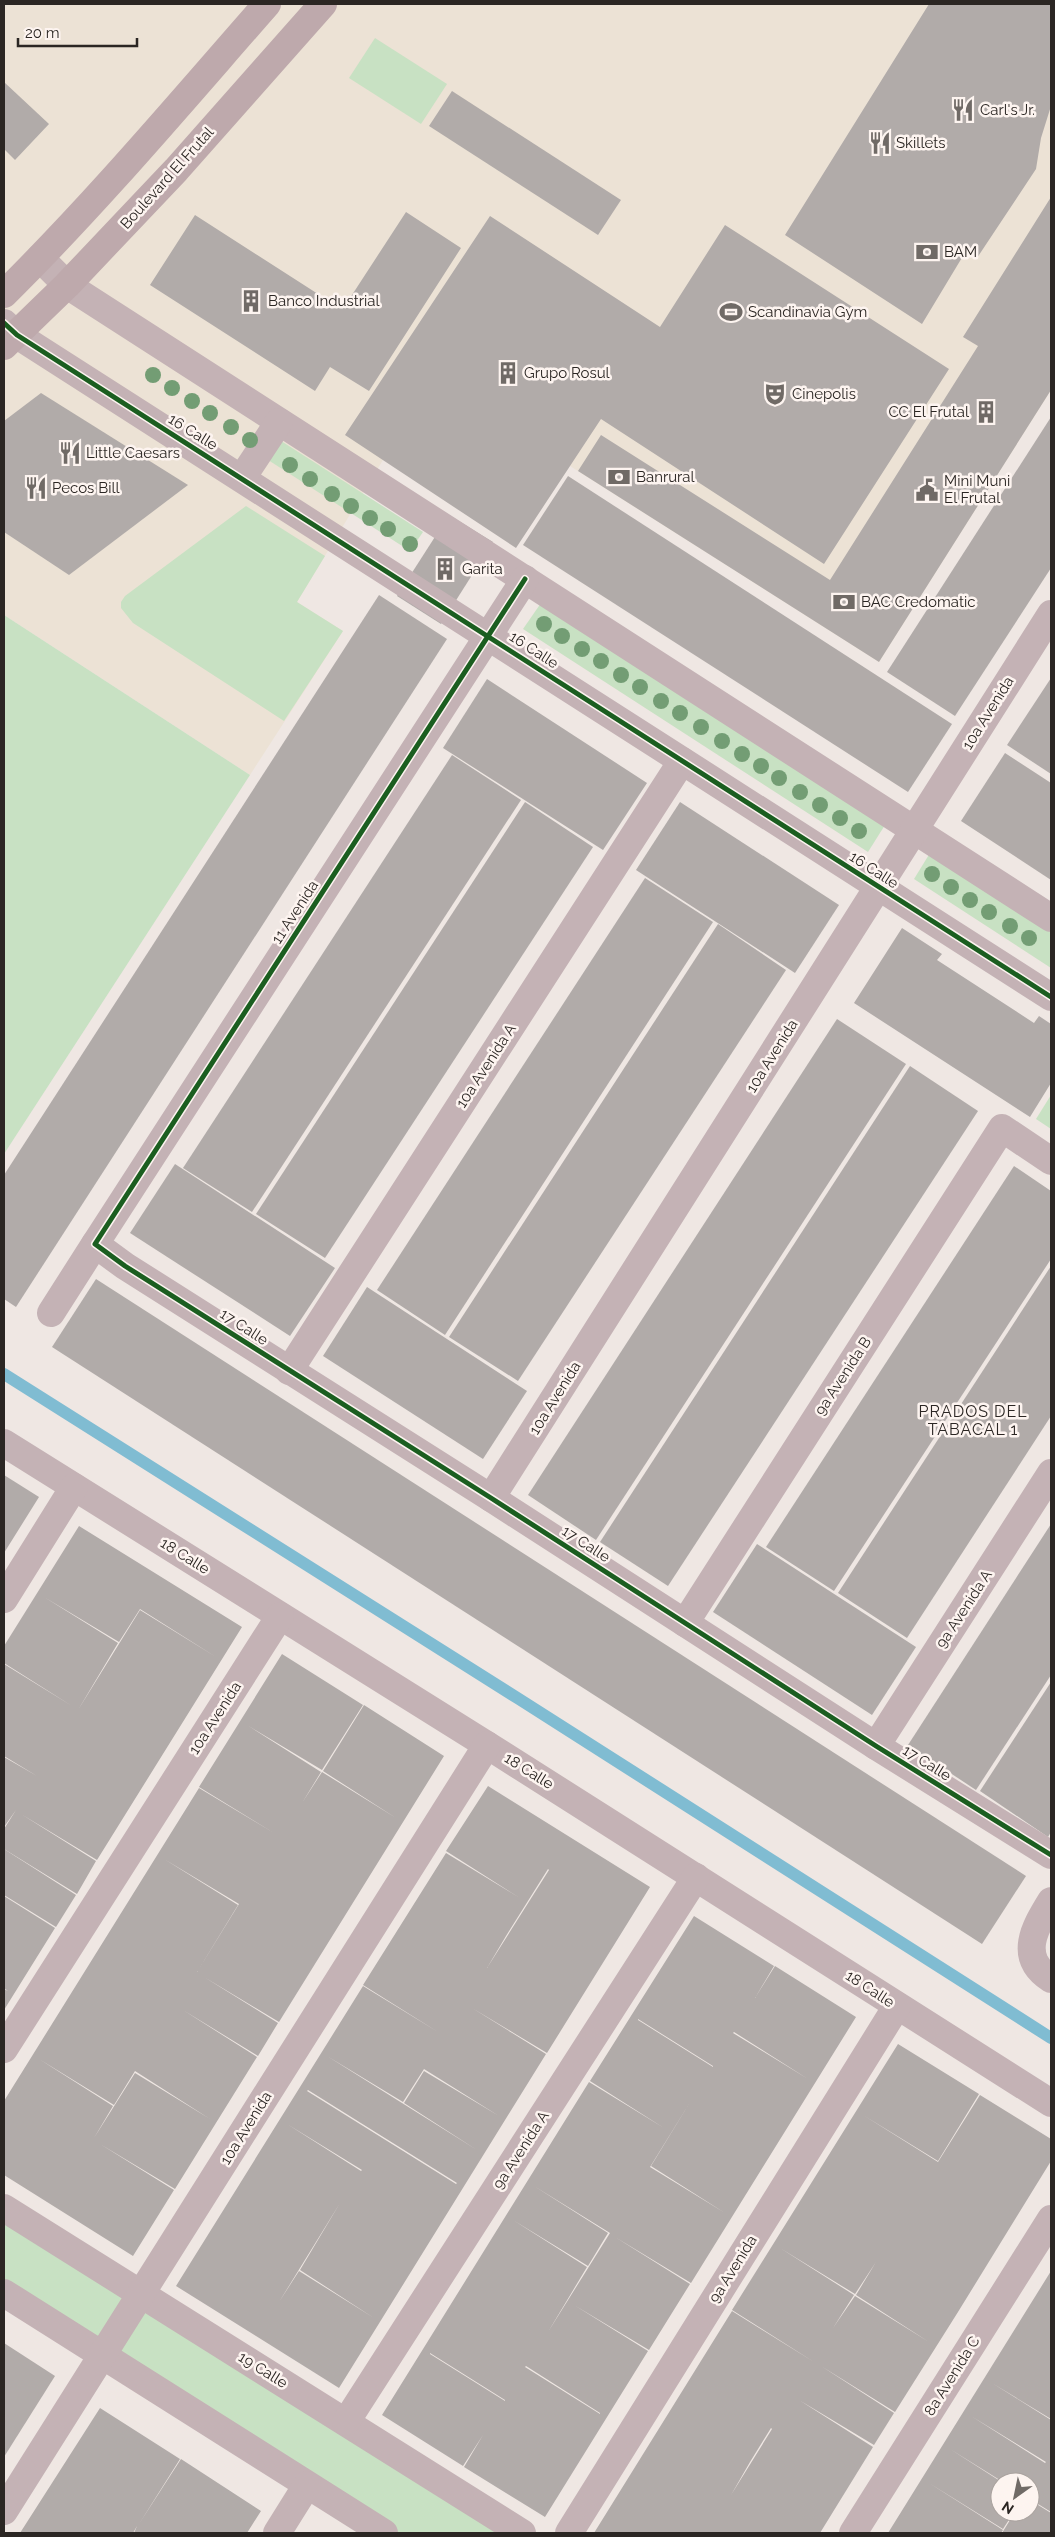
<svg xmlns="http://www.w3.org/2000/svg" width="1055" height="2537" viewBox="0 0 1055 2537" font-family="Raleway,sans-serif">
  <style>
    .commercial { fill: #ece2d5 }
    .green { fill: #c8e1c3 }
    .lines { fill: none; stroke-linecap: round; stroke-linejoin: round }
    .stream { stroke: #80bcd2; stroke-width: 12 }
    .building { fill: #b1aba9; fill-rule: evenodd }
    .street { stroke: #c4b2b5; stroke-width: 28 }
    .primary { stroke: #bea9ac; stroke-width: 28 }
    .cycleway-casing { stroke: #fdf4f0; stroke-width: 8 }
    .cycleway { stroke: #1b5e20; stroke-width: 5 }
    .tree { fill: #739d74 }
    .labels { text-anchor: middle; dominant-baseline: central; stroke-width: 5; stroke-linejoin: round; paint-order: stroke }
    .poi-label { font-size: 15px; fill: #2b2623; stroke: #fdf4f0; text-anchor: start }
    .street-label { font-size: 15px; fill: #2b2623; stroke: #fdf4f0 }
    .neighbourhood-label { font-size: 16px; letter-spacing: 1px; fill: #2b2623; stroke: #fdf4f0 }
  </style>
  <rect width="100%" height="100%" fill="#efe7e3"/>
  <polygon class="commercial" points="4,4 1051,4 1051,390 879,662 570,466 383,460 297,602 343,631 250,775 4,615"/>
  <g class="green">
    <polygon points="375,38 447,84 421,124 349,78"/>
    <polygon points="278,439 423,532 410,551 265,458"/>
    <polygon points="246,506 325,556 297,602 343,631 284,721 133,623 121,608 121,602 125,596"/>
    <polygon points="541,603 885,825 868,852 523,629"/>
    <polygon points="4,615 250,775 4,1154"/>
    <polygon points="930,853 1051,931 1051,968 914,879"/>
    <polygon points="1051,1095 1051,1129 1036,1119"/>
    <polygon points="4,2208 522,2533 384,2533 4,2293"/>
  </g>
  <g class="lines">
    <polyline class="stream" points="4,1374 519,1699 1051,2038"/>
  </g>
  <g class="building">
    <polygon points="929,4 1051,4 1051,106 1041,138 1036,169 977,258 966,251 922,324 785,235"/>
    <polygon points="4,82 49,124 15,160 4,149"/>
    <polygon points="452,91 621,200 598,235 429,126"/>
    <polygon points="1051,197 1051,390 879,662 578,471 601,435 830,580 978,346 963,337"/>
    <polygon points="406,212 461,248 369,391 330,367 315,391 150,285 195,215 332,303 350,298"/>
    <polygon points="490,216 660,327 725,225 949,369 824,564 601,419 516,548 345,435"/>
    <polygon points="41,393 188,485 69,575 4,532 4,421"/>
    <polygon points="1051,417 1051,568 955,716 887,672"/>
    <polygon points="568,476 952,724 908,792 523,545"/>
    <polygon points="449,515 493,542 441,624 397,596"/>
    <polygon points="379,595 447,639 16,1307 4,1299 4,1175"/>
    <polygon points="1051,678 1051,774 1007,745"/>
    <polygon points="487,679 647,783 603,850 443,748"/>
    <polygon points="1005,753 1051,783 1051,880 961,821"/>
    <polygon points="452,755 521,800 252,1212 183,1168"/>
    <polygon points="525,802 593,847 325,1258 256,1214"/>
    <polygon points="680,802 839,905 795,973 636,870"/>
    <polygon points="645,878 713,922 445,1335 377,1290"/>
    <polygon points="718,924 786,970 518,1381 449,1337"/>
    <polygon points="902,928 942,954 937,960 1034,1023 1039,1016 1051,1024 1051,1083 1030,1117 854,1003"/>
    <polygon points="837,1019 906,1064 596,1540 528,1495"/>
    <polygon points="910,1066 978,1111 668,1586 600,1542"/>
    <polygon points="175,1164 335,1268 290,1336 130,1233"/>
    <polygon points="1014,1166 1051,1191 1051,1259 834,1591 766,1547"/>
    <polygon points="1051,1266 1051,1416 907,1638 838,1593"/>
    <polygon points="96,1279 1026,1876 982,1944 52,1347"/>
    <polygon points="367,1287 527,1391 483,1459 323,1356"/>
    <polygon points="4,1475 39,1497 4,1553"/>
    <polygon points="1051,1524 1051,1675 976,1790 908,1745"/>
    <path d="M79,1526l163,101 -145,233 -76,-46 75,47 -19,33 -73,-45v-20l12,-19 -12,17v-70l33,19 -33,-20v-92l68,42 -68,-43v-17zM44,1597l75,45 21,-33 76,48 -76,-47 -62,100 40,-67z"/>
    <polygon points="757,1544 916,1647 872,1715 713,1612"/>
    <path d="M282,1654l81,51 -41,65 -75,-45 74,47 -19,31 20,-31 74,46 -73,-47 41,-66 80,51 -165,266 -75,-45 74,46 -20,33 -75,-46 74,47 -82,132 -75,-45 74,46 -41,66 -129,-81v-74l195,-313 75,45 -75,-46zM164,1859l75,45 -42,68 41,-67zM39,2059l75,46 21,-34 75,48 -75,-46 -41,65 19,-32z"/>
    <polygon points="1051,1682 1051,1832 1048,1837 980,1791"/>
    <path d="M488,1786l162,101 -103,166 -75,-45 74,46 -207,334 -163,-102 187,-300 75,46 -75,-47 83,-132 74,45 -74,-47zM548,1869l1,1 -62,98 19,-32zM327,2056l76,46 21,-33 75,47 -75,-45 -20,32 73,47zM308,2090l149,93 -1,1 -149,-93zM287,2124l75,46 -1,1zM340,2203l-40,67 74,48 -75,-47 -20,31z"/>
    <polygon points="4,1849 76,1895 56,1927 4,1895"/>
    <polygon points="4,1896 55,1928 4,2010 4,1989 8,1991 4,1988"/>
    <path d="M694,1916l80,50 -19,32 20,-32 81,51 -165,266 -76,-46 75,47 -41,66 -75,-45 74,46 -103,166 -81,-50 19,-32 -20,31 -81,-51 207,-333 75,46 -74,-47zM638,2019l75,47v1l-75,-47zM734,2032l74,47 -75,-46zM692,2099l-41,67 74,47 -75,-46zM534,2186l76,47 -62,99 39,-65 -74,-47 75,46 20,-33zM430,2353l75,47v1l-75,-47zM526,2366l74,47v1l-75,-47z"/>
    <path d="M898,2044l81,50 -41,67 -75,-46 75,47 42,-67 71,44v22l-93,151 -63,100 -74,-46 73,47 -20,32 -75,-45 74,47 -53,86h-226l138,-222 82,51 -82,-52zM780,2248l75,46 21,-32 -20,33 73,47 -74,-46 -22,32 21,-33zM771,2428l1,1 -41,66 19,-33z"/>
    <path d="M1051,2271v148l-59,-36 59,37v92l-21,-13v-17h-27l-53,-33 50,32v31h14l-11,17 -74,-46 74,47 -2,3h-113zM971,2416l75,46 -1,1z"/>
    <polygon points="4,2343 55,2376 4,2457"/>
    <polygon points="100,2408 180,2459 139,2524 181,2459 261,2511 247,2533 134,2533 137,2526 133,2533 20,2533"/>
    <polygon points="1030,2500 1051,2513 1051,2533 1002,2533 1015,2512 1030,2512"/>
  </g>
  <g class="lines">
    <g class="street">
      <polyline points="40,258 67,285 1051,918"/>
      <polyline points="4,323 17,335 1051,997"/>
      <polyline points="242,478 279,422"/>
      <polyline points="525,579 95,1244 125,1266 491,1498 876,1746 1051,1855"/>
      <polyline points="51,1313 95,1244"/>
      <polyline points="289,1371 682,761"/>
      <polyline points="4,1443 487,1745 1051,2103"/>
      <polyline points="491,1498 1051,614"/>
      <polyline points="4,1599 74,1487"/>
      <polyline points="685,1623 1002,1128 1051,1161"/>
      <polyline points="876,1746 1051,1473"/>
      <path d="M1051,1901c-16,26 -34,56 0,78"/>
      <polyline points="4,2049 280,1616"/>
      <polyline points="4,2208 522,2533"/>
      <polyline points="4,2293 384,2533"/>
      <polyline points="346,2422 696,1877"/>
      <polyline points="4,2511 487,1745"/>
      <polyline points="277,2533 307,2485"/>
      <polyline points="569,2533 897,2006"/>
      <polyline points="853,2533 1051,2219"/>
    </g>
    <g class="primary">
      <path d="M4,294c93,-92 177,-192 263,-290"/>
      <polyline points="4,346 67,285 176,170 323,4"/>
    </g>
    <defs>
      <g id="cycleway">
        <polyline points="4,323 17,335 1051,997"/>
        <polyline points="525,579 95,1244 125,1266 491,1498 876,1746 1051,1855"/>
      </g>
    </defs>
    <use href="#cycleway" class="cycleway-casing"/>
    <use href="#cycleway" class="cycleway"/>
  </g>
  <g class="tree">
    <circle cx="153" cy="375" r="8"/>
    <circle cx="172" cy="388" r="8"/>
    <circle cx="192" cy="401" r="8"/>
    <circle cx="210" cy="413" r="8"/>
    <circle cx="231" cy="427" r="8"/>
    <circle cx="250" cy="440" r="8"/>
    <circle cx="290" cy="465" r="8"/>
    <circle cx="310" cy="479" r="8"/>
    <circle cx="332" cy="494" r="8"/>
    <circle cx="351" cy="506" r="8"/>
    <circle cx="370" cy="518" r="8"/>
    <circle cx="388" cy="529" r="8"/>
    <circle cx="410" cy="544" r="8"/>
    <circle cx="544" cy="624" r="8"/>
    <circle cx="562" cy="636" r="8"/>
    <circle cx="582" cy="649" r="8"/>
    <circle cx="601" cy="661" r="8"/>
    <circle cx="621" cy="675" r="8"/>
    <circle cx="640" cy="687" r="8"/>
    <circle cx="661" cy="701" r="8"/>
    <circle cx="680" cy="713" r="8"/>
    <circle cx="701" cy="727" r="8"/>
    <circle cx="722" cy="741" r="8"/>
    <circle cx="742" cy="754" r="8"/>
    <circle cx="761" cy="766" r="8"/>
    <circle cx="779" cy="778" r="8"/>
    <circle cx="800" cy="792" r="8"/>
    <circle cx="820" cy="805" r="8"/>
    <circle cx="840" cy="818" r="8"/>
    <circle cx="859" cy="831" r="8"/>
    <circle cx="932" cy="874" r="8"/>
    <circle cx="951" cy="887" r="8"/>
    <circle cx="970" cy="900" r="8"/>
    <circle cx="989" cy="912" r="8"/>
    <circle cx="1010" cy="926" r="8"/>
    <circle cx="1029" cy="938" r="8"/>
  </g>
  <defs>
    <symbol id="restaurant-bare" viewBox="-9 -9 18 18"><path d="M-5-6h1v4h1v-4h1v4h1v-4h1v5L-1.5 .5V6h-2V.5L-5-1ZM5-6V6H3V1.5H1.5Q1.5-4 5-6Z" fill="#706a66" stroke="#fdf4f0" stroke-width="2.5" paint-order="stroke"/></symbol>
    <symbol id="bank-bare" viewBox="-9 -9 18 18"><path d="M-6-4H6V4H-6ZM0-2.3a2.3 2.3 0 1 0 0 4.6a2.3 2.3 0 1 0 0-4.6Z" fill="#706a66" stroke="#fdf4f0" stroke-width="2.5" paint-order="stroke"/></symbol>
    <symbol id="building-bare" viewBox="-9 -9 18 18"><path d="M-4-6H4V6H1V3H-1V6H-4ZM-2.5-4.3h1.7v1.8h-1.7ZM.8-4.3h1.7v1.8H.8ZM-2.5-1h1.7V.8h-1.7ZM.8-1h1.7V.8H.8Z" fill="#706a66" stroke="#fdf4f0" stroke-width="2.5" paint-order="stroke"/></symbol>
    <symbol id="stadium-bare" viewBox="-9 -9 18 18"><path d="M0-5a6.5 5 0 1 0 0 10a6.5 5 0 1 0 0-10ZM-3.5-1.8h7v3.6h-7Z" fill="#706a66" stroke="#fdf4f0" stroke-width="2.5" paint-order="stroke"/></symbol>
    <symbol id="theatre-bare" viewBox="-9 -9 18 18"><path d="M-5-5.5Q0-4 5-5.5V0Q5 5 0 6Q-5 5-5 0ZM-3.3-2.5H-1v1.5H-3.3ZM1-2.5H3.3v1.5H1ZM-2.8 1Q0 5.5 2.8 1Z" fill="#706a66" stroke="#fdf4f0" stroke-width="2.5" paint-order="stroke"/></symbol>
    <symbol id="civic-bare" viewBox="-9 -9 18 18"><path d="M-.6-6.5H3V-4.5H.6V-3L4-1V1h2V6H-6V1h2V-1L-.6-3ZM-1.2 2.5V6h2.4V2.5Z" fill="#706a66" stroke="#fdf4f0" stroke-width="2.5" paint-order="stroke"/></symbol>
  </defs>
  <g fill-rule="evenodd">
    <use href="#restaurant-bare" x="947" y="94" width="32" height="32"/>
    <use href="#restaurant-bare" x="864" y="127" width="32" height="32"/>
    <use href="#bank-bare" x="911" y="236" width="32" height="32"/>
    <use href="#building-bare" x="235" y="285" width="32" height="32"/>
    <use href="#stadium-bare" x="715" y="296" width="32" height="32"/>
    <use href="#building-bare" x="492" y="357" width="32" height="32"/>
    <use href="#theatre-bare" x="759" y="378" width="32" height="32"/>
    <use href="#building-bare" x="970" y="396" width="32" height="32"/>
    <use href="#restaurant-bare" x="54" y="437" width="32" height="32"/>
    <use href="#bank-bare" x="603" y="461" width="32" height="32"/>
    <use href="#restaurant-bare" x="20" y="472" width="32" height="32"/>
    <use href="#civic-bare" x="911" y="474" width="32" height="32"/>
    <use href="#building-bare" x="429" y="553" width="32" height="32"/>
    <use href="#bank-bare" x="828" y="586" width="32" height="32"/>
  </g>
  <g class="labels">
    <g class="poi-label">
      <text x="980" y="110">Carl's Jr.</text>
      <text x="896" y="143">Skillets</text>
      <text x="944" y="252">BAM</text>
      <text x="268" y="301">Banco Industrial</text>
      <text x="748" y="312">Scandinavia Gym</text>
      <text x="524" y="373">Grupo Rosul</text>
      <text x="792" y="394">Cinepolis</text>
      <text x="969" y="412" text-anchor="end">CC El Frutal</text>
      <text x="86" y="453">Little Caesars</text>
      <text x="636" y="477">Banrural</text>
      <text x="944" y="481">Mini Muni<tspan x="944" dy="17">El Frutal</tspan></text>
      <text x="52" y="488">Pecos Bill</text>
      <text x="462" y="569">Garita</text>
      <text x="861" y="602">BAC Credomatic</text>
    </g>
    <g class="street-label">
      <text transform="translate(167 178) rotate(-48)">Boulevard El Frutal</text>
      <text transform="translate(193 432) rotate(32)">16 Calle</text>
      <text transform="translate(534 650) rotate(33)">16 Calle</text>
      <text transform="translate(988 713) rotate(-58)">10a Avenida</text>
      <text transform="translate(874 870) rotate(33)">16 Calle</text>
      <text transform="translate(295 912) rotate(-57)">11 Avenida</text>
      <text transform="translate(772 1056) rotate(-58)">10a Avenida</text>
      <text transform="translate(486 1066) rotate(-57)">10a Avenida A</text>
      <text transform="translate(244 1327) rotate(33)">17 Calle</text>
      <text transform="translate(843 1376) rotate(-57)">9a Avenida B</text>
      <text transform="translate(555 1398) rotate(-58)">10a Avenida</text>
      <text transform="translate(586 1544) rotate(33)">17 Calle</text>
      <text transform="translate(185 1556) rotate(32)">18 Calle</text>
      <text transform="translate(964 1609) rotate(-57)">9a Avenida A</text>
      <text transform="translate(215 1718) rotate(-57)">10a Avenida</text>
      <text transform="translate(927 1763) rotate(32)">17 Calle</text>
      <text transform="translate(529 1771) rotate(32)">18 Calle</text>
      <text transform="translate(870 1989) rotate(33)">18 Calle</text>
      <text transform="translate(246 2128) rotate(-58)">10a Avenida</text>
      <text transform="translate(521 2150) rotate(-57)">9a Avenida A</text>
      <text transform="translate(733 2269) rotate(-58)">9a Avenida</text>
      <text transform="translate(263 2370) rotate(32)">19 Calle</text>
      <text transform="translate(952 2376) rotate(-58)">8a Avenida C</text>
    </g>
    <g class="neighbourhood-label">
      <text x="973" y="1411">PRADOS DEL<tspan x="973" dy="18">TABACAL 1</tspan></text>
    </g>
  </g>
  <rect width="1055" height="2537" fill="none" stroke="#2b2623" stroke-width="10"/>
  <g transform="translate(1015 2497) rotate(213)"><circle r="24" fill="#fdf4f0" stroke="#a9a29e"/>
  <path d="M0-4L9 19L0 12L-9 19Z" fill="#706a66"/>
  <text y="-8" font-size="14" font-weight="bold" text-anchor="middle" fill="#2b2623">N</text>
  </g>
  <path d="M18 38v8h119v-8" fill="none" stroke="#2b2623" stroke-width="2.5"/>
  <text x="25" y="38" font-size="15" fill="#2b2623" stroke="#fdf4f0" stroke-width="4" paint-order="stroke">20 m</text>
</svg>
